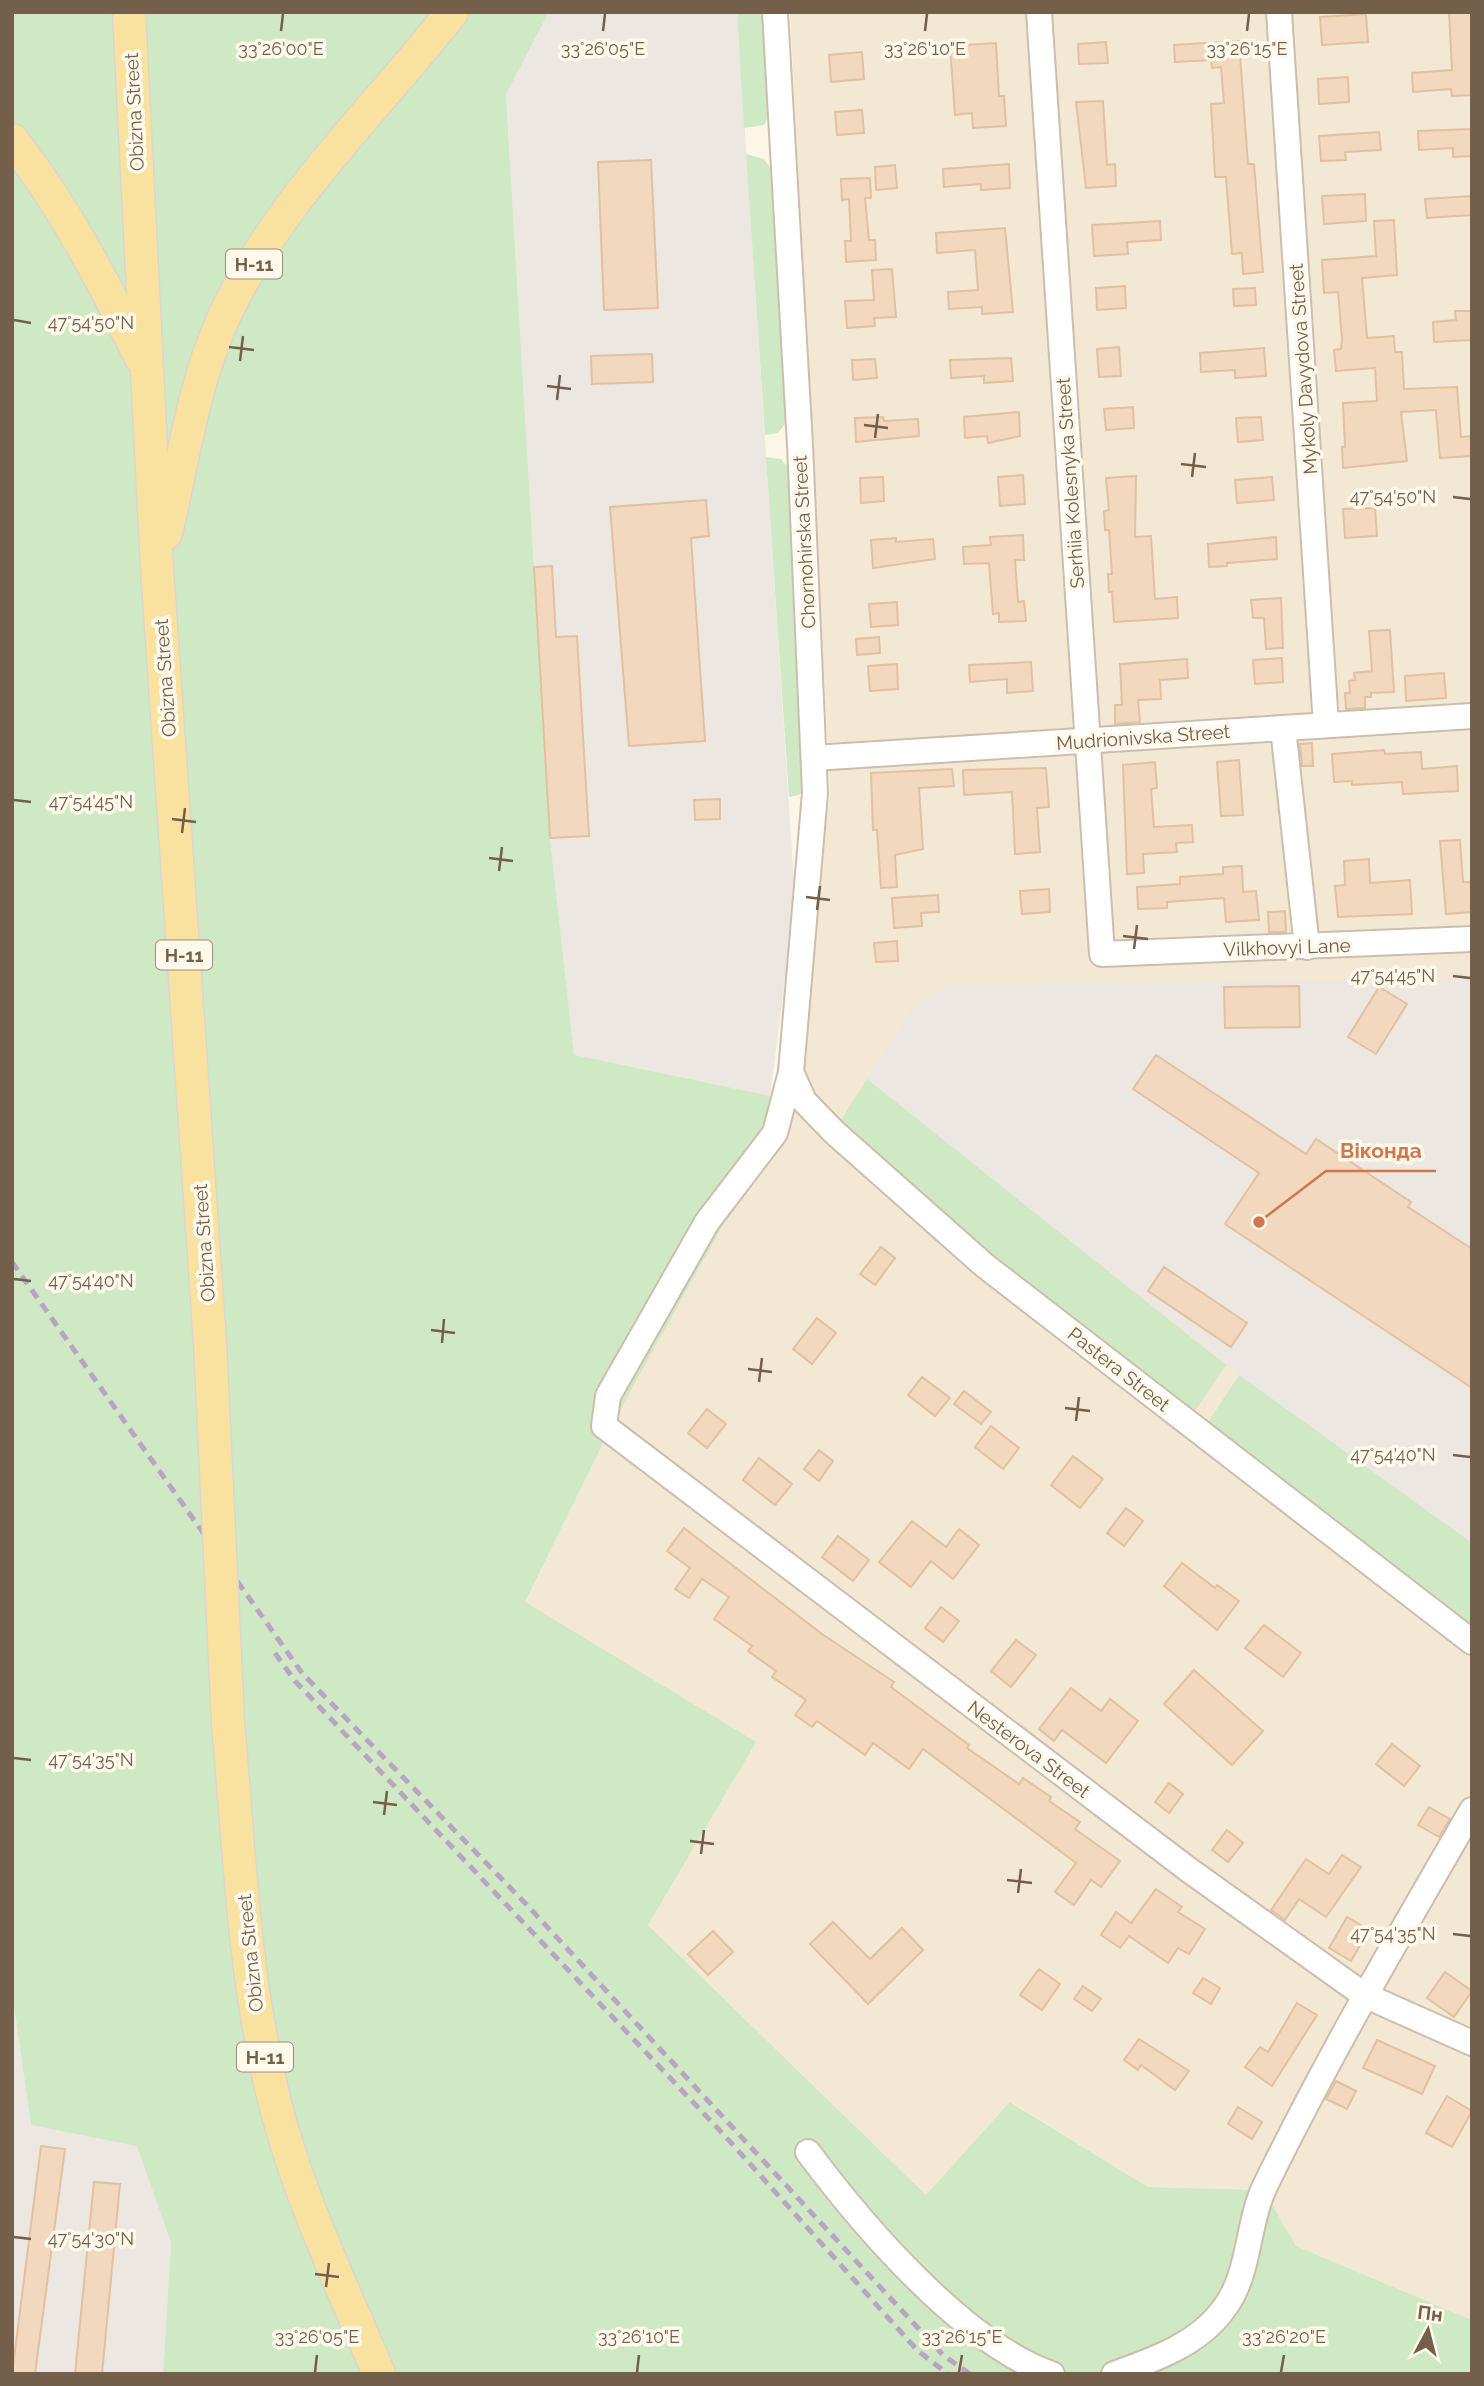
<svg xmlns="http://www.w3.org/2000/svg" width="1484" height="2386" viewBox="0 0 1484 2386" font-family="Raleway,sans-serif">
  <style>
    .residential { fill: #f3e8d4 }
    .industrial { fill: #ece7e0 }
    .green { fill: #cfe9c4 }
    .building { fill: #f1d8be; stroke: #e3c09f; stroke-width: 2 }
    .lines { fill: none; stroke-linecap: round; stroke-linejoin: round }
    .minor-casing { stroke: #cdbeac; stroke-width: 28 }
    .major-casing { stroke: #dbd5d0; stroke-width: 35 }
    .minor { stroke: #fff; stroke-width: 24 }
    .major { stroke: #f9e2a0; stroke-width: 32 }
    .rail { stroke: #baa4c5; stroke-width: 5; stroke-dasharray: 10 7; stroke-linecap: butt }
    .major-bridge-casing { stroke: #dbd5d0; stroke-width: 35; stroke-linecap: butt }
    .major-bridge { stroke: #f9e2a0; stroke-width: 32 }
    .ticks { fill: none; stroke: #745f4b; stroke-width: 2.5 }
    .labels { text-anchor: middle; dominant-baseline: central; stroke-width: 7; stroke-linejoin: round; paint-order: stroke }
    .shield { fill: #fff9ec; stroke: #9e8d7b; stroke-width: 2 }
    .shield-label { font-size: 18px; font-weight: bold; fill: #745f4b }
    .street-label { font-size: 19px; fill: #745f4b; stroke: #fff9ec }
    .ticks-label { font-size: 18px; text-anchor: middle; fill: #745f4b; stroke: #fff9ec; stroke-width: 7; stroke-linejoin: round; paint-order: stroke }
    .leader { fill: none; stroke: #cd794d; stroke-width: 2.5 }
    .callout-dot { fill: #cd794d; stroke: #fff9ec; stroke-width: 2.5 }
    .callout-label { font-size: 21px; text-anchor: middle; font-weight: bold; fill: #cd794d; stroke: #fff9ec; stroke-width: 7; stroke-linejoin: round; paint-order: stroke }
  </style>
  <rect width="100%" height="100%" fill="#fcf6e6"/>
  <polygon class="residential" points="790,12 1472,12 1472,2320 1296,2246 1264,2190 1148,2187 1011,2102 926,2195 648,1925 525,1602 614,1421 722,1227 782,1144 798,1102 830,790"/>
  <g class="industrial">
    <polygon points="549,12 737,12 795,899 770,1097 574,1056 550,838 506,93"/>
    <polygon points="1472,978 1472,1543 1232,1370 867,1079 914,1005 946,986"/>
    <polygon points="12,1994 31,2125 137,2145 171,2243 163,2374 12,2374"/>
  </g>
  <g class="green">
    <polygon points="12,12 549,12 506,94 550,838 574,1055 798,1102 782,1144 722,1227 614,1421 525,1602 756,1742 648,1925 926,2195 1010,2102 1148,2187 1264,2190 1296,2246 1472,2320 1472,2374 163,2374 171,2243 137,2146 31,2125 12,1993"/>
    <polygon points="737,12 764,12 772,110 764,125 744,128"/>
    <polygon points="746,154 764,159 771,169 786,423 778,433 765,435"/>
    <polygon points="766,457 781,459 788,468 806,787 799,795 789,797"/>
    <polygon points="867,1079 1226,1365 1193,1414 992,1259 839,1123"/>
    <polygon points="1239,1375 1472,1543 1472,1629 1207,1424"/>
  </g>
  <g class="building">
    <polygon points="1449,12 1472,12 1472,95 1452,96 1451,89 1413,92 1412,73 1452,70"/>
    <polygon points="1366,14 1368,42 1322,45 1320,17"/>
    <polygon points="1239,41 1248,164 1254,164 1263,272 1243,274 1242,253 1232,254 1226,177 1215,177 1211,104 1224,103 1221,67 1212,68 1211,60 1175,62 1174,45"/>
    <polygon points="1106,42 1108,63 1079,64 1078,44"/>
    <polygon points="996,43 999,96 1004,96 1006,126 973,128 972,113 955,115 950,46"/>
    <polygon points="862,52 864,79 831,82 829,55"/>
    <polygon points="1348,77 1349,102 1319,104 1318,79"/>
    <polygon points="1103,101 1107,165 1115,164 1116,186 1086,188 1076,102"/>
    <polygon points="862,110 864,133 837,135 835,112"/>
    <polygon points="1472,129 1472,156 1453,157 1453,148 1419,150 1418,131"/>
    <polygon points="1379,132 1381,150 1345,152 1346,160 1321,161 1319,136"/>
    <polygon points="651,160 658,308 604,310 598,162"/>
    <polygon points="1009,164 1010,188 981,190 981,184 944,187 943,169"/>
    <polygon points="895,165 897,188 876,190 875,167"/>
    <polygon points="870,178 871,198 865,198 869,240 875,240 876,260 846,262 845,241 851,241 849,199 842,200 841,179"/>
    <polygon points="1365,194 1366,221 1324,224 1322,196"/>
    <polygon points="1472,196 1472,215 1427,218 1425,199"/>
    <polygon points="1394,220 1397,275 1362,278 1367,338 1394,336 1395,352 1402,352 1404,389 1457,387 1461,437 1472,436 1472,456 1440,458 1436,410 1401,412 1407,461 1343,468 1342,447 1345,447 1343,403 1377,401 1375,368 1336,371 1334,350 1341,349 1342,339 1338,292 1324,293 1322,260 1376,256 1374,221"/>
    <polygon points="1160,221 1161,240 1127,242 1128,254 1094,256 1092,225"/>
    <polygon points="1005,228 1013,312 982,314 982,307 949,309 948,292 978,290 975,250 937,253 936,233"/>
    <polygon points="892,269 896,317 874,318 875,326 847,328 845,301 874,300 872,270"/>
    <polygon points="1125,286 1126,308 1097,310 1096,288"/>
    <polygon points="1255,288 1256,305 1234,306 1233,289"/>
    <polygon points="1455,311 1472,311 1472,340 1434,342 1433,322 1456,320"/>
    <polygon points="1119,347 1121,376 1099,377 1097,349"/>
    <polygon points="1264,348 1266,376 1235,378 1235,370 1201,372 1200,353"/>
    <polygon points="652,354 653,382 592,384 591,356"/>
    <polygon points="1011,358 1013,381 984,383 984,376 951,378 950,360"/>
    <polygon points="875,359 877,378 853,380 852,360"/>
    <polygon points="1133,407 1134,428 1106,430 1104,409"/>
    <polygon points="1019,412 1020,436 988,443 987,436 965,438 964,417"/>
    <polygon points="883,417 884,421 918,419 919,436 856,442 855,418"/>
    <polygon points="1261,417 1263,440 1238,442 1236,418"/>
    <polygon points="1023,475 1025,504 1000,506 998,477"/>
    <polygon points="1136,476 1135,537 1151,536 1155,599 1177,597 1178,618 1114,622 1112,592 1109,592 1108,574 1112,574 1109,530 1105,530 1104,511 1109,510 1106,478"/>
    <polygon points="883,477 884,501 861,503 860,478"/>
    <polygon points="1272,477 1274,500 1237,503 1235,480"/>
    <polygon points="706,500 709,536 691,538 705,741 629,746 610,507"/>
    <polygon points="1375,508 1377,536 1345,538 1343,509"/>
    <polygon points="1023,535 1024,560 1015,560 1018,602 1024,601 1026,621 999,622 999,613 993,614 989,563 964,564 963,547 991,545 990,537"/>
    <polygon points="1276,537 1277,559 1227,563 1227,566 1209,567 1208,544"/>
    <polygon points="896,538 896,542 933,539 935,559 873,568 871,540"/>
    <polygon points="552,566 556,637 577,636 589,836 550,838 534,567"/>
    <polygon points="1281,598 1283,648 1266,649 1264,618 1253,618 1251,600"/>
    <polygon points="897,602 898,625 871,627 869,604"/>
    <polygon points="1390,630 1394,692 1371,693 1371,697 1365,697 1365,708 1346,709 1345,693 1350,693 1349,681 1355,680 1354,673 1372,671 1369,631"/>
    <polygon points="879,637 880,653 857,655 856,639"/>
    <polygon points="1282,658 1283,682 1255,684 1253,660"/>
    <polygon points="1187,659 1188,678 1160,680 1161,699 1138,700 1140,722 1115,724 1115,705 1122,705 1120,664"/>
    <polygon points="1031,662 1033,691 1007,693 1007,679 970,682 969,665"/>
    <polygon points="897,664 898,689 870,691 868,666"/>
    <polygon points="1444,673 1446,698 1406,701 1405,676"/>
    <polygon points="1312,743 1313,766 1302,766 1300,744"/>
    <polygon points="1384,750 1385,754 1421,752 1422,769 1457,766 1458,791 1403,794 1402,782 1352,785 1352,781 1334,782 1332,754"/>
    <polygon points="1239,760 1243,815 1221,816 1217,762"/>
    <polygon points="1155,762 1157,788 1151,789 1154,827 1192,825 1193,842 1176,843 1177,852 1143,854 1144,873 1127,874 1123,765"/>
    <polygon points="1046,768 1049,807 1037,808 1040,852 1015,854 1012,792 964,795 963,770"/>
    <polygon points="952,769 954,786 919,788 923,849 895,855 897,887 881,888 877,830 873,830 871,773"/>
    <polygon points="720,799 720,819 695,820 694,800"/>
    <polygon points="1460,840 1463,882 1472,882 1472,912 1446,914 1440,841"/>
    <polygon points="1369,859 1370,883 1410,880 1412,914 1338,917 1335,886 1345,885 1344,861"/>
    <polygon points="1242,866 1243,892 1256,891 1259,920 1226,922 1224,898 1167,902 1167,908 1138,909 1137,887 1180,884 1180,877 1223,874 1223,867"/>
    <polygon points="1049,889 1050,912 1022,914 1020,891"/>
    <polygon points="938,895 939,912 921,913 922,926 894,928 892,898"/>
    <polygon points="1285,911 1286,932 1269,932 1268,912"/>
    <polygon points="897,941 898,961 876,962 874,943"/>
    <polygon points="1299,986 1300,1027 1225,1028 1224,987"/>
    <polygon points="1379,987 1407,1004 1376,1054 1348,1037"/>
    <polygon points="1156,1055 1306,1154 1316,1139 1411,1202 1408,1207 1472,1249 1472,1388 1225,1224 1259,1173 1133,1089"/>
    <polygon points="881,1247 895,1258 875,1285 860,1274"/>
    <polygon points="1164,1267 1247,1323 1231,1347 1148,1291"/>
    <polygon points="817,1318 836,1333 812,1364 793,1349"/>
    <polygon points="922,1377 950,1398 935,1416 908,1395"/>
    <polygon points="964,1391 991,1412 981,1424 954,1404"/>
    <polygon points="707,1409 726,1424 707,1448 688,1433"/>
    <polygon points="991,1426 1019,1448 1003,1469 975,1447"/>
    <polygon points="819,1450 833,1461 819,1481 804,1469"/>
    <polygon points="1073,1456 1103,1479 1080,1508 1051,1485"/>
    <polygon points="759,1458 792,1484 775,1505 743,1480"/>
    <polygon points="1126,1508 1143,1521 1124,1546 1107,1533"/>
    <polygon points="912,1521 946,1547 959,1529 979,1545 953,1579 931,1561 911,1587 879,1562"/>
    <polygon points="684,1528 822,1634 894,1682 891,1687 969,1745 967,1748 1019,1784 1023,1778 1051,1797 1049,1801 1080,1822 1075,1829 1120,1861 1101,1887 1091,1880 1074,1905 1055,1892 1076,1863 923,1749 909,1769 873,1743 865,1755 817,1721 812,1727 795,1715 806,1700 772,1677 776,1671 748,1651 752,1646 714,1619 729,1597 702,1579 689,1598 675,1589 690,1568 667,1551"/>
    <polygon points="838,1536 869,1560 853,1581 822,1557"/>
    <polygon points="1182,1563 1215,1588 1217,1585 1239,1601 1217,1630 1164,1586"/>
    <polygon points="941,1607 959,1621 943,1642 925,1628"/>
    <polygon points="1264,1625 1301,1653 1283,1677 1245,1648"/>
    <polygon points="1016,1640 1036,1655 1011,1687 991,1671"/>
    <polygon points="1194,1670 1263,1731 1232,1765 1164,1704"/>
    <polygon points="1071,1688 1101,1711 1110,1699 1138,1721 1106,1763 1062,1730 1054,1741 1039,1729"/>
    <polygon points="1392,1744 1420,1766 1404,1786 1376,1764"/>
    <polygon points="1169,1783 1183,1794 1169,1813 1155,1802"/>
    <polygon points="1429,1807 1450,1819 1439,1837 1418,1825"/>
    <polygon points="1227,1830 1243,1843 1228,1862 1212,1850"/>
    <polygon points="1342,1855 1361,1867 1326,1917 1299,1899 1285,1920 1271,1910 1306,1859 1329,1874"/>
    <polygon points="1156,1889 1182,1907 1178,1912 1205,1929 1189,1954 1178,1948 1168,1963 1129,1936 1120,1948 1101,1935 1116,1912 1131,1923"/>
    <polygon points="1347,1917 1369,1930 1351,1961 1329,1948"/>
    <polygon points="833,1922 870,1959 902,1928 923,1950 868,2004 810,1944"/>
    <polygon points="713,1931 733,1952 708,1975 688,1954"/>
    <polygon points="1039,1969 1060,1984 1042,2010 1020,1995"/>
    <polygon points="1445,1972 1472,1991 1454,2017 1427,1998"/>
    <polygon points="1203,1978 1220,1988 1211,2004 1193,1993"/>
    <polygon points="1083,1986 1101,1999 1092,2011 1074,1999"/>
    <polygon points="1297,2003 1317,2015 1272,2086 1245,2067 1260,2047 1268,2052"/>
    <polygon points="1139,2039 1189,2071 1175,2090 1141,2065 1138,2070 1124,2060"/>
    <polygon points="1377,2040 1435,2066 1422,2094 1363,2068"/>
    <polygon points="1336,2081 1356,2091 1347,2109 1326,2099"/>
    <polygon points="1447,2096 1472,2111 1452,2147 1426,2133"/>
    <polygon points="1238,2107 1262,2122 1252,2139 1228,2124"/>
    <polygon points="41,2146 65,2149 35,2374 12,2374"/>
    <polygon points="94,2182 120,2184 102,2374 75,2374"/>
  </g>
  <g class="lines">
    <defs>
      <g id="minor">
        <polyline points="775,12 800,445 815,793 791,1072 775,1133 707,1222 608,1396 604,1426 1189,1870 1364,1995 1472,2043"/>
        <polyline points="1039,12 1102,954 1472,939"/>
        <polyline points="1279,12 1326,725"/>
        <polyline points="1283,728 1307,947"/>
        <polyline points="814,758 1472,716"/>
        <polyline points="791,1072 804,1101 834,1132 984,1265 1472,1642"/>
        <path d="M808,2152c55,74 156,192 244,222"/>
        <path d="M1114,2374c39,-14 83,-29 109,-64 28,-36 23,-84 42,-124 63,-129 135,-252 207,-376"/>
      </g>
      <g id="major">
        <polyline points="129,12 157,568 210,1343"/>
        <path d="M12,140c53,67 91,141 129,218"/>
        <path d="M166,533c17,-71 27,-149 58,-216 54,-117 150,-205 228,-305"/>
        <path d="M228,1722c11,123 15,248 44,369 23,98 68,190 107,283"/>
      </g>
    </defs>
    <use href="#minor" class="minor-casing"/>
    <use href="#major" class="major-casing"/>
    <use href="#minor" class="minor"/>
    <use href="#major" class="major"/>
    <g class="rail">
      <polyline points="12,1262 302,1673 526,1904 943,2355 970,2374"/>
      <polyline points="275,1653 295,1681 725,2136 918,2351 948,2374"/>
    </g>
    <defs>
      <polyline id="major-bridge" points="210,1343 228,1722"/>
    </defs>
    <use href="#major-bridge" class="major-bridge-casing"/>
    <use href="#major-bridge" class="major-bridge"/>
  </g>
  <path class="ticks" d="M281,31l2,-17M603,31l2,-17M925,31l2,-17M1247,31l2,-17M14,320l17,3M229,347l25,3M240,361l3,-25M547,386l24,3M557,400l3,-25M864,425l24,3M875,438l3,-24M1181,464l25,3M1192,477l3,-24M1453,497l17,2M14,800l17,2M172,819l24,3M182,833l3,-25M489,858l24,3M499,871l3,-24M806,897l24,3M817,910l3,-24M1123,936l25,3M1134,949l3,-24M1453,976l17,2M14,1279l17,2M431,1330l24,3M442,1343l2,-24M748,1369l24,3M759,1382l3,-24M1065,1408l25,3M1076,1421l3,-24M1453,1455l17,2M14,1758l17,2M373,1802l24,3M384,1815l3,-24M690,1841l24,3M701,1854l3,-24M1007,1880l25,3M1018,1893l3,-24M1453,1934l17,2M14,2237l17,2M315,2274l24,3M326,2287l3,-24M315,2372l2,-17M637,2372l2,-17M959,2372l3,-17M1281,2372l3,-17"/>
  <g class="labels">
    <g class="shield">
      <rect x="226" y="249.5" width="56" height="29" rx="5"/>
      <rect x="156" y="940.5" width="56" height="29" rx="5"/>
      <rect x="237" y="2042.5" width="56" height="29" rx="5"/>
    </g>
    <g class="shield-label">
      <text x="254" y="264">Н-11</text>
      <text x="184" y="955">Н-11</text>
      <text x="265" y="2057">Н-11</text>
    </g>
    <g class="street-label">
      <text transform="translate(134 112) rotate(-93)">Obizna Street</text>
      <text transform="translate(1303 369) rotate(-94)">Mykoly Davydova Street</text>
      <text transform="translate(1070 483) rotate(-94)">Serhiia Kolesnyka Street</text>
      <text transform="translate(804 542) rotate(-93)">Chornohirska Street</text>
      <text transform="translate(165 678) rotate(-94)">Obizna Street</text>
      <text transform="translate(1143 737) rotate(-4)">Mudrionivska Street</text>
      <text transform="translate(1287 947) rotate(-2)">Vilkhovyi Lane</text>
      <text transform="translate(204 1243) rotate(-94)">Obizna Street</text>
      <text transform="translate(1119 1369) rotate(38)">Pastera Street</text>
      <text transform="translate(1029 1749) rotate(37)">Nesterova Street</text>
      <text transform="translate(250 1953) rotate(-96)">Obizna Street</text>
    </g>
  </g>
  <g class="ticks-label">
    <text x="281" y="55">33°26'00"E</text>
    <text x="603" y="55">33°26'05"E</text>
    <text x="925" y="55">33°26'10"E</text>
    <text x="1247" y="55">33°26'15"E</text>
    <text x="91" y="329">47°54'50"N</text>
    <text x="1393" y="503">47°54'50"N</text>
    <text x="91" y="808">47°54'45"N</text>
    <text x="1393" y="982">47°54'45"N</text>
    <text x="91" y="1287">47°54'40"N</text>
    <text x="1393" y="1461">47°54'40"N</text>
    <text x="91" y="1766">47°54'35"N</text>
    <text x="1393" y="1940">47°54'35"N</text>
    <text x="91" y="2245">47°54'30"N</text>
    <text x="317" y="2343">33°26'05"E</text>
    <text x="639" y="2343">33°26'10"E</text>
    <text x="962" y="2343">33°26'15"E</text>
    <text x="1284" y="2343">33°26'20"E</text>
  </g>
  <path class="leader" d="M1259 1222L1326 1171H1436"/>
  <circle class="callout-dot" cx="1259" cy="1222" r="7"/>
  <g class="callout-label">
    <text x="1381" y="1158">Віконда</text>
  </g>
  <rect width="1484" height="2386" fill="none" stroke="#745f4b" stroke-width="28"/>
  <g transform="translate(1428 2330) rotate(7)" stroke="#fff9ec" stroke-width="5" paint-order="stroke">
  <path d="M0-5L12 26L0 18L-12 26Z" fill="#745f4b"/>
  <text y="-10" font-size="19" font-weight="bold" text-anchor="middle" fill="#745f4b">Пн</text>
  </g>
</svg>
